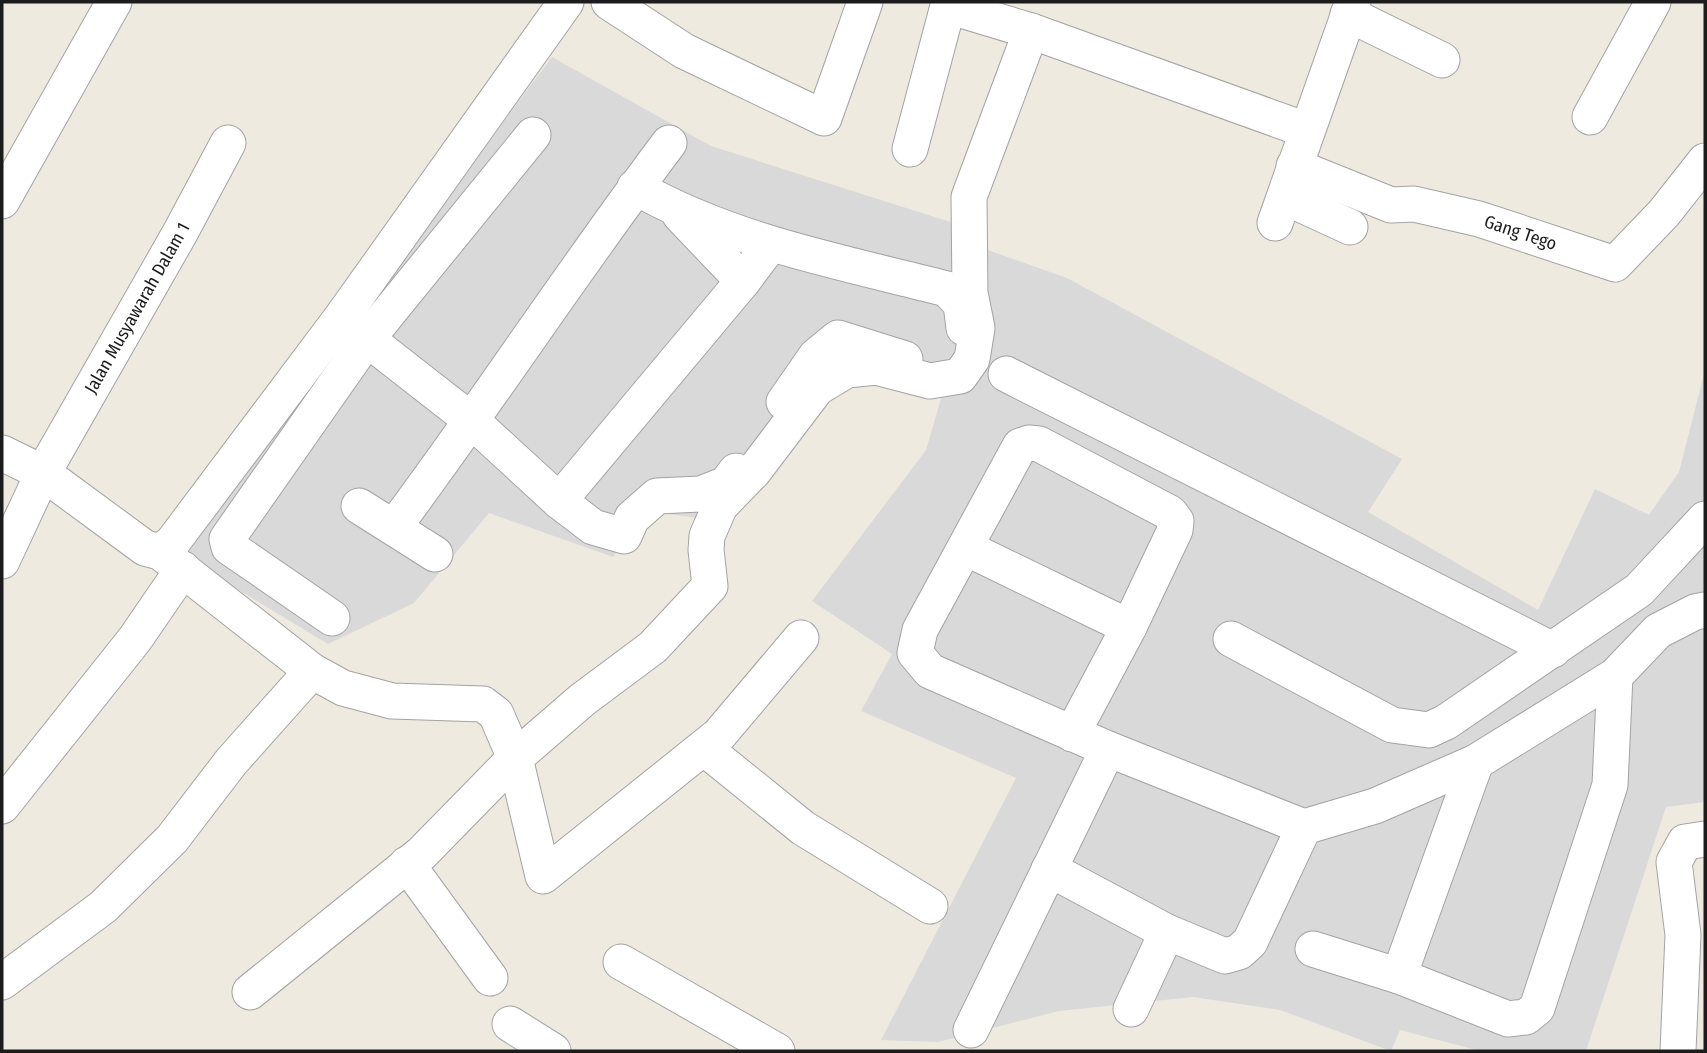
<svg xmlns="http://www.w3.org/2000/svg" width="1707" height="1053" viewBox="0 0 1707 1053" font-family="'Fira Sans Condensed',sans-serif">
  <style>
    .residential { fill: #dad9d9 }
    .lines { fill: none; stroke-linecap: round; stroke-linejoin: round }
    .minor-casing { stroke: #a3a3a3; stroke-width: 37 }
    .minor { stroke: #fff; stroke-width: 35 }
    .labels { text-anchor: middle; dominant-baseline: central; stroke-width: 7; stroke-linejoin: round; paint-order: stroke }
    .street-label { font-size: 18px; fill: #1c1c1c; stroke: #fff }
  </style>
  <rect width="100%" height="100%" fill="#efeae0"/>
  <polygon class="residential" points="552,57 711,146 966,227 968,243 1067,278 1402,459 1368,512 1538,610 1595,489 1649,515 1679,472 1705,370 1705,802 1666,807 1586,1051 1480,1051 1400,1030 1391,1051 1280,1010 1193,997 1059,1011 938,1042 881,1040 1016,778 861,711 892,654 812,601 926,450 945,385 853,356 711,520 647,511 613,557 489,513 414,603 328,644 179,554"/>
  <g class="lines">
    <defs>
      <g id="minor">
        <polyline points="609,2 684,51 824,118 865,2"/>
        <polyline points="1348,14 1442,60"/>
        <polyline points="1590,117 1653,2"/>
        <polyline points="910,149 948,6 1031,31 1306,130"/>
        <path id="s1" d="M1294,166l97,39 23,-1 65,15 136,45 49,-51 41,-52"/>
        <path d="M635,187c97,55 206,75 312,102l14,15 3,24"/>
        <polyline points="1285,197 1350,227"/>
        <polyline points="2,201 114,2"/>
        <polyline points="680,215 743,281"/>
        <polyline points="1275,223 1353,2"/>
        <polyline points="344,314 359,325 367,339 472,421 559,501 593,527 624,536 632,518 657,496 701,494 726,484 736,471"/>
        <polyline points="1006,374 1553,650"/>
        <polyline points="784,402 816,356 838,338 905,359"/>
        <polyline points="2,453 43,473 145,548 160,552 312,671 343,688 392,701 483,704 496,714 515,758 543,876 719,735 801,638"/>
        <polyline points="559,501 743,281 770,245"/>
        <polyline points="359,506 435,554"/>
        <path d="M394,527c94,-126 180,-258 275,-384"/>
        <polyline points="966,548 1129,627"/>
        <polyline points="160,552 172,543 344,314 566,2"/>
        <path id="s2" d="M2,561l41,-88 137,-240 48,-90"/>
        <polyline points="332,618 229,547 227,539 367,339 533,135"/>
        <polyline points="1231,639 1392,725 1429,730 1446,722 1639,590 1705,519"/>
        <polyline points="1072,734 1129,627 1175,530 1176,521 1170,513 1039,444 1029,443 1020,446 920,630 915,653 930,671 1108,749"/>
        <polyline points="704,748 803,828 930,906"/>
        <polyline points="2,806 135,639 183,569"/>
        <polyline points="407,864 490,978"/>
        <polyline points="1049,869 1167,932 1225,956 1239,952 1250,942 1304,827"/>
        <polyline points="1313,949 1399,976 1508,1019 1526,1017 1537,1008 1610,785 1615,676"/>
        <polyline points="621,962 777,1051"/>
        <polyline points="1399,976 1476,762"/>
        <polyline points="2,982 103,907 172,839 231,762 312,671"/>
        <polyline points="250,992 422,853 515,758 582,700 653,647 710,586 706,550 707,536 720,506 754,471 817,388 847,370 876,367 930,381 960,376 972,359 977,328 970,293 969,197 1031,31"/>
        <polyline points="1131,1009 1167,932"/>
        <polyline points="510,1024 553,1051"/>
        <polyline points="971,1030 1108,749 1304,827 1375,806 1476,762 1615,676 1658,631 1695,612 1705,610"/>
        <polyline points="1678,1051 1683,935 1674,862 1685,842 1705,839"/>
      </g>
    </defs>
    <use href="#minor" class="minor-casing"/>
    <use href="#minor" class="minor"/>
  </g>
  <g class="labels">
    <g class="street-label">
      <text stroke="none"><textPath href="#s1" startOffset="238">Gang Tego</textPath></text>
      <text stroke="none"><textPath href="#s2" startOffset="287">Jalan Musyawarah Dalam 1</textPath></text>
    </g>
  </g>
  <rect width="1707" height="1053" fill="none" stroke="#1c1c1c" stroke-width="7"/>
</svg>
